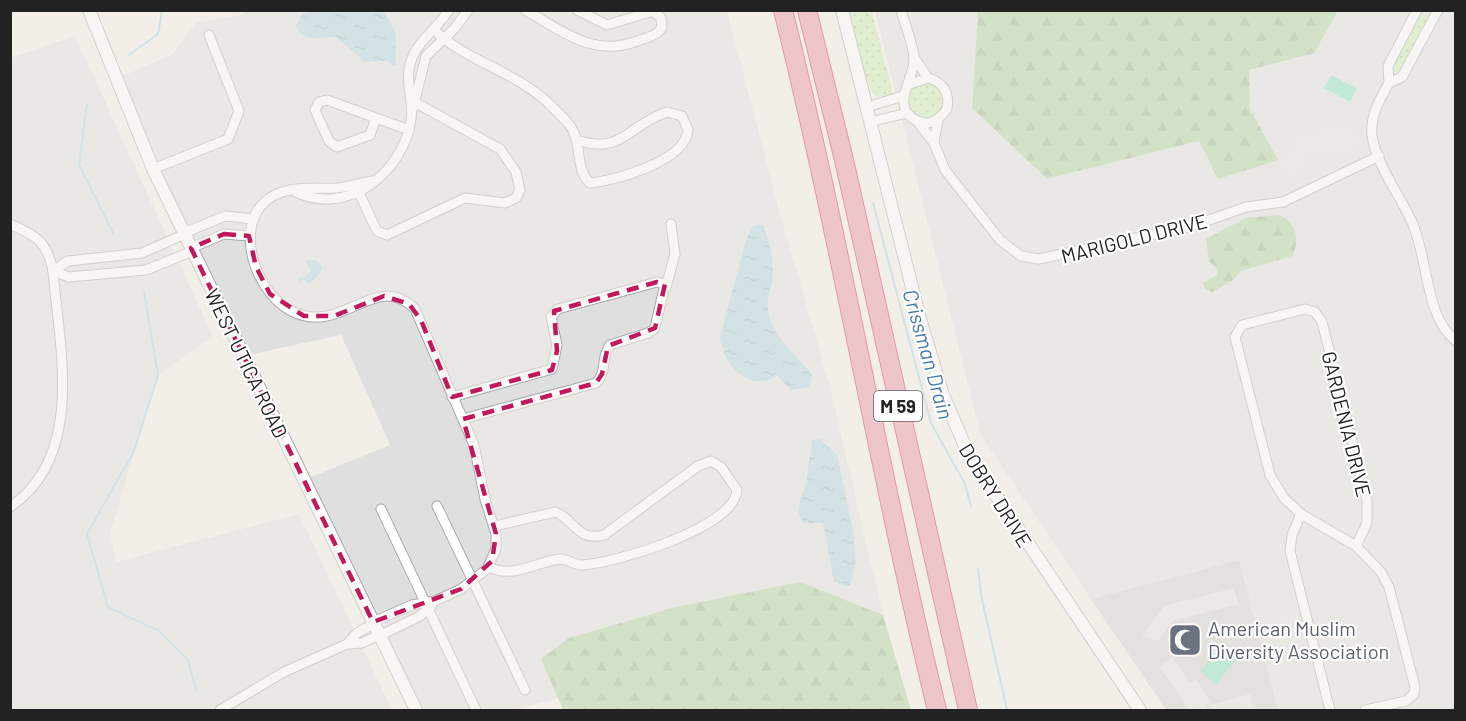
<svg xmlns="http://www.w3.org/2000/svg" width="1466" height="721" viewBox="0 0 1466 721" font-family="Barlow,sans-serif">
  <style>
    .residential { fill: #e0dfdf }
    .religious { fill: #d0d0d0 }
    .grass { fill: url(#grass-dots) }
    .forest { fill: url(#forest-firs) }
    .pitch { fill: #88e0be }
    .parking { fill: #e2e2e2 }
    .water { fill: url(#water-ripples) }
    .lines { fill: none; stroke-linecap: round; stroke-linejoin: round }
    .stream { stroke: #aad3df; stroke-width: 2 }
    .minor-casing { stroke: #a9a9a9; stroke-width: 11 }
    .tertiary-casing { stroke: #a9a9a9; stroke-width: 14 }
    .motorway-casing { stroke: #dc2a67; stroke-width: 20 }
    .minor { stroke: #fff; stroke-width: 9 }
    .tertiary { stroke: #fff; stroke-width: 12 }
    .motorway { stroke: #e892a2; stroke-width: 18 }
    .marked { fill: none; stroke: #c2185b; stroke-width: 4.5; stroke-dasharray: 12 8; stroke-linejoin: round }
    .labels { text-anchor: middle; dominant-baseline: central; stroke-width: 4.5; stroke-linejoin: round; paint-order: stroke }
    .shield { fill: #fff; stroke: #646464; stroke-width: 1.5 }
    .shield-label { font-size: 18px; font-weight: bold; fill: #222 }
    .street-label { font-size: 20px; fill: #222; stroke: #fff }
    .worship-label { font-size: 20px; fill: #5b616d; stroke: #fff; text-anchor: start }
    .water-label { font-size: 21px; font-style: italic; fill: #4a7aab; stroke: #fff }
  </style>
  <defs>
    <pattern id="grass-dots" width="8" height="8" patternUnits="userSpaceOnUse" patternTransform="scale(1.5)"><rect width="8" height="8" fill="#cdebb0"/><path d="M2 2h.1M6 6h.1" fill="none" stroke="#b0c997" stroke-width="1.8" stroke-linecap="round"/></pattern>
    <pattern id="forest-firs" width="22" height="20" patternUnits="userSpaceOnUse" patternTransform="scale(1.5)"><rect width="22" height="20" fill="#add19e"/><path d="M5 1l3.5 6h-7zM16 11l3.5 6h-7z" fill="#95b388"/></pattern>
    <pattern id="water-ripples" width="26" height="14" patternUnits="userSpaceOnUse" patternTransform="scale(1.5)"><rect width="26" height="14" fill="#aad3df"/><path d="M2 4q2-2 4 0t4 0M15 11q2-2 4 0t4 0" fill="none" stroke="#92b5bf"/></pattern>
  </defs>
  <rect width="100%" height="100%" fill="#f2efe9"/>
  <g class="residential">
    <polygon points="242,11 727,11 780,214 829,383 883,615 512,710 416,710 304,480 390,445 341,335 244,356 116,79 173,54 196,23 245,14"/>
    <polygon points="875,11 978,11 972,108 1047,179 1199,141 1278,160 1250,109 1249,70 1314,53 1338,11 1455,11 1455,710 1278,710 1239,560 1091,599 980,434"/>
    <polygon points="75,36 213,337 158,375 110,533 116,562 299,514 392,710 11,710 10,58"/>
  </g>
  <polygon class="religious" points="1239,560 1278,710 1166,710 1091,599"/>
  <g class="grass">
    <path d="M849,11h23l21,84 -13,4c-17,-9 -26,-69 -31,-88z"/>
    <polygon points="1419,16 1425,16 1428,21 1400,72 1394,73 1392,68"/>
    <circle cx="925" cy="100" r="17"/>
  </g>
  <g class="forest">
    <polygon points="978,11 978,10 1338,11 1314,53 1249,70 1250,109 1278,160 1218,179 1199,141 1047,179 972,108"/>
    <path d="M1278,215c18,4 23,28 14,41l-51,15 -9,10 -20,11 -7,-3 -2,-6 14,-8v-6l-8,-8 -3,-22 40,-21z"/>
    <polygon points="800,582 883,615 911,710 563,710 541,659 569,638 676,607"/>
  </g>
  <g class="pitch">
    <polygon points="1331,75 1357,89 1350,102 1324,88"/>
    <polygon points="1218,648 1235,660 1217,684 1200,672"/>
  </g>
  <g class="parking">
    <polygon points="1352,124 1358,146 1320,155 1318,148 1308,151 1301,156 1306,163 1292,175 1281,164 1296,151 1291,146 1301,139"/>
    <polygon points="1234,588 1238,604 1173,621 1158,641 1142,636 1164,606"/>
    <polygon points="1172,657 1190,683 1196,679 1211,702 1206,706 1209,710 1190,710 1159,667"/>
    <polygon points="1250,694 1253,710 1212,710 1211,705"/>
  </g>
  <g class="water">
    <path d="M318,10l65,1c20,28 10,26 13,54l-4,1 -4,-5 -23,1 -29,-25c-15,-1 -35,7 -40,-12l6,-11z"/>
    <path d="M758,225h5c5,13 10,31 10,45 1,16 -9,29 -4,45 7,25 27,40 43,59l-3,13 -18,3 -14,-14c-29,17 -54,-11 -57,-39l26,-97 6,-13z"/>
    <polygon points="308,259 318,261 323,269 309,285 303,279 299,282 299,278 307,276 311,270 306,262"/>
    <polygon points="820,439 837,455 853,531 856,562 850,585 845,586 834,582 823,523 803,523 798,511 801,496 806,484 812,440"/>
  </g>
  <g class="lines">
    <g class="stream">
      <polyline points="129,55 158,34 162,10"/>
      <polyline points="87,104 79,165 113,233"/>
      <polyline points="873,203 931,423 965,484 971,507"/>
      <polyline points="144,292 158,375 134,451 87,534 108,607 159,631 188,660 196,690"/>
      <polyline points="978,569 981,595 1007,710"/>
    </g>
    <defs>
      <g id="minor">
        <path d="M525,10c38,21 68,48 112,31 9,-3 19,-5 25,-13l-1,-10 -8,-7 -46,14 -30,-15"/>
        <path d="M901,10c4,15 11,31 13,46 2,22 -22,45 -3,61 5,4 12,6 18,6 8,-2 13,-7 18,-14 3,-16 -4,-27 -19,-31l-18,6"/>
        <polyline points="1417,10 1388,66 1389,83 1402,77 1438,10"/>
        <path d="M435,31c31,29 77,40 110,69 8,8 19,17 26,27 11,16 4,43 19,56 27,-3 96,-22 98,-53l-6,-14 -15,-4c-40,13 -43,43 -91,28"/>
        <polyline points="914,57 928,78"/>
        <path d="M1389,83c-9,16 -19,33 -17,52 3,27 28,61 40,87 16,35 13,96 44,119"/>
        <polyline points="867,107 903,96"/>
        <polyline points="413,108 426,56 455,28 468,10"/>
        <polyline points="376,118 370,135 337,147 329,141 315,110 319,102 327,100 409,130"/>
        <polyline points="917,121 934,143 945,170 1000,240 1021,256 1039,259 1192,226 1246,207 1283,202 1379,156"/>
        <polyline points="870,122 907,113"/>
        <polyline points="934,143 938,119"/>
        <polyline points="153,169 228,139 239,111 209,35"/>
        <path d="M294,191c52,27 109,-18 117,-71 3,-20 -7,-39 0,-59 6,-20 27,-33 38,-51"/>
        <polyline points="359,193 377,231 387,235 465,198 505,203 516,198 520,190 516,172 500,149 416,103"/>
        <path d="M10,224c26,12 37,17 43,47 6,75 33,185 -43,236"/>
        <polyline points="184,233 225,216 254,219"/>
        <polyline points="185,234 142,253 68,261 53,271 69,277 146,270 193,251"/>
        <polyline points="191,248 224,234 249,236"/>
        <polyline points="666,287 675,254 671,224"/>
        <path d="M452,397l100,-28 5,-24 -6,-28 7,-8 99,-27 8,2 -10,44 -7,5 -38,12c-9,11 -3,28 -14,38l-133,36"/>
        <polyline points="437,506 525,690"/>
        <polyline points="381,509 476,710"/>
        <polyline points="1301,514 1356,546"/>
        <path d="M489,567c25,12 46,-5 71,-8 8,0 14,6 22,6 33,-2 153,-37 155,-75l-16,-23 -10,-6 -13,5 -94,69c-28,7 -29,-16 -49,-23l-60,14"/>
        <path d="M373,622l39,-17 23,-4 26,-12 26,-20 9,-20v-15l-11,-35 -11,-54 -59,-136c-40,-40 -72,28 -124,2 -40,-21 -63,-101 -9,-119 18,-6 37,-3 55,-4 12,-1 24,-6 36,-7"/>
        <polyline points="373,624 357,633 347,644 362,643 379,635"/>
        <polyline points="379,636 420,616 432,605"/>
        <polyline points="220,710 284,672 347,644"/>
        <polyline points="1330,710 1290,551 1292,535 1301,514 1284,498 1270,475 1235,337 1242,325 1305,309 1315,312 1322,322 1367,500 1367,523 1356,546 1381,572 1389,587 1415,687 1414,694 1406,701 1365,710"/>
      </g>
      <g id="tertiary">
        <polyline points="89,10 153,169 416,710"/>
        <polyline points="842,10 920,319 943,395 969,455 1140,710"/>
      </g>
      <g id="motorway">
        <path d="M783,10c58,232 97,468 154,700"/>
        <polyline points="807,10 844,160 968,710"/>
      </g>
    </defs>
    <use href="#minor" class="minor-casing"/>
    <use href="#tertiary" class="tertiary-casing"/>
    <use href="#motorway" class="motorway-casing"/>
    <use href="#minor" class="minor"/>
    <use href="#tertiary" class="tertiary"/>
    <use href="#motorway" class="motorway"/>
  </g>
  <path d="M0 0H1466V721H0ZM224,234l25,2 7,31 14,27 34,22h30l50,-20 25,8 12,16 31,77 100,-27 5,-19 -3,-40 103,-29 8,2 -10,44 -47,18 -6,28 -6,9 -133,36 33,115 -4,27 -31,28 -88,33 -182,-374z" fill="#f2efe9" fill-opacity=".55" fill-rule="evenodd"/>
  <path class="marked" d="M224,234l25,2 7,31 14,27 34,22h30l50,-20 25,8 12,16 31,77 100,-27 5,-19 -3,-40 103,-29 8,2 -10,44 -47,18 -6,28 -6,9 -133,36 33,115 -4,27 -31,28 -88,33 -182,-374z"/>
  <defs>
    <symbol id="mosque-square" viewBox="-11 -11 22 22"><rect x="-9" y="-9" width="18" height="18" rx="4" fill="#6b7280" stroke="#fff"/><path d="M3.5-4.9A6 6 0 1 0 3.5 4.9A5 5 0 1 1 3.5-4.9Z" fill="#fff"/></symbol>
  </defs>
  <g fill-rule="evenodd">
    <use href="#mosque-square" x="1166" y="621" width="38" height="38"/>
  </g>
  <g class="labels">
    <rect class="shield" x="874" y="391" width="48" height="30" rx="4.5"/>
    <g class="shield-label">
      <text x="898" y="406">M 59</text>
    </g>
    <g class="street-label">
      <text transform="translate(1134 238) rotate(-14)">MARIGOLD DRIVE</text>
      <text transform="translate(247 363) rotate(64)">WEST UTICA ROAD</text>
      <text transform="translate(1347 424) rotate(76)">GARDENIA DRIVE</text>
      <text transform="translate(996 495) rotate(58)">DOBRY DRIVE</text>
    </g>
    <g class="worship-label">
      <text x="1208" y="628">American Muslim<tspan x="1208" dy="23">Diversity Association</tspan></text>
    </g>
    <g class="water-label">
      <text transform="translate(929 354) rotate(74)">Crissman Drain</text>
    </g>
  </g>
  <rect width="1466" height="721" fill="none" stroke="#222222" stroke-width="24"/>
</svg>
